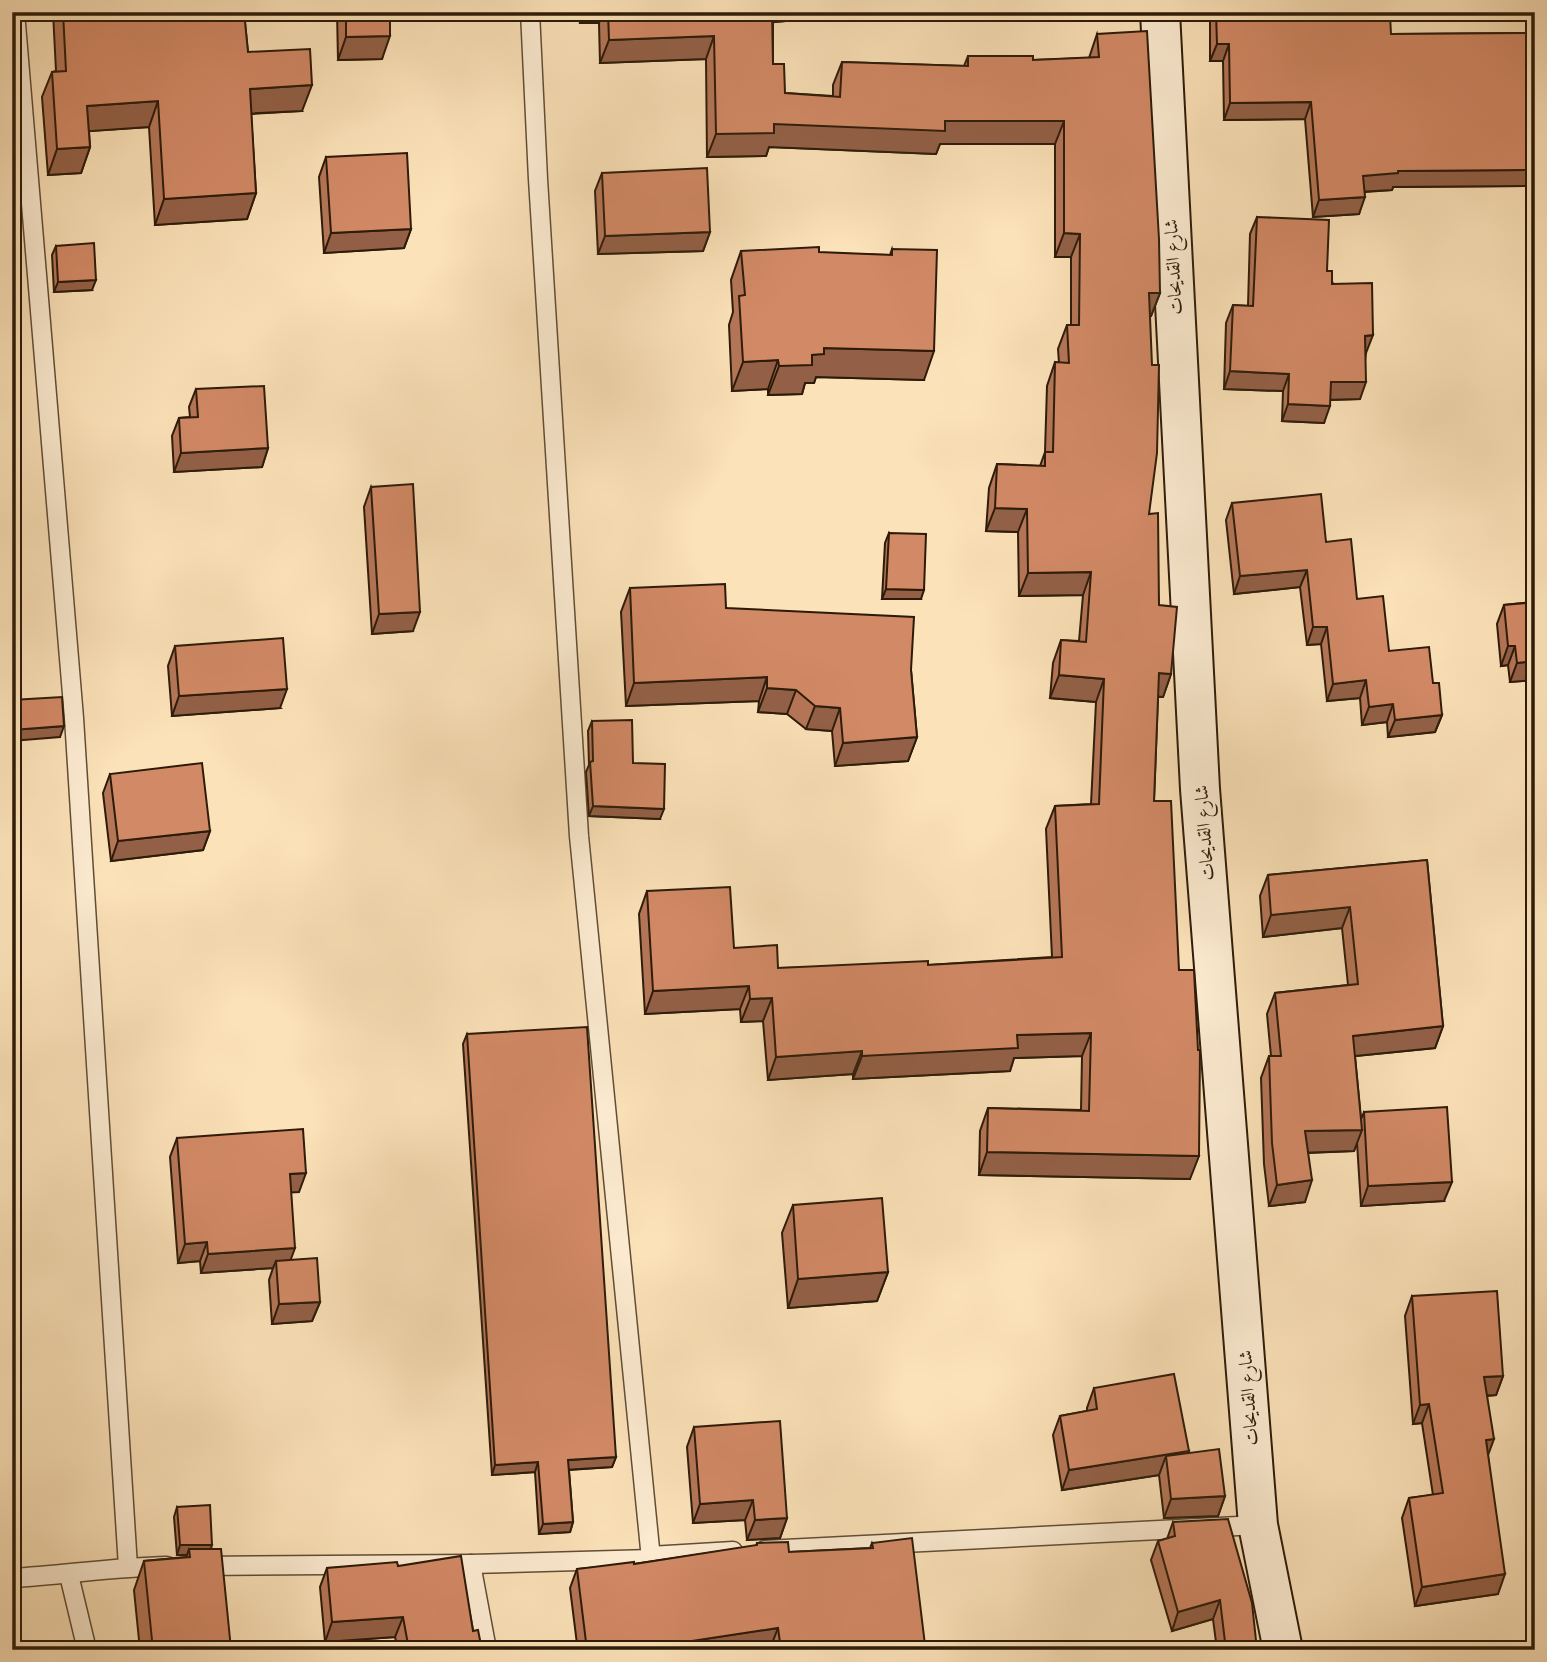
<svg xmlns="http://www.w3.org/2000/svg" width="1547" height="1662" viewBox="0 0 1547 1662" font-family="'Libre Caslon Text',Amiri,serif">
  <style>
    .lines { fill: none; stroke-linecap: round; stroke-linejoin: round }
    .lane-casing { stroke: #614d35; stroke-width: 21 }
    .secondary-casing { stroke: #2d1b09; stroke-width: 42 }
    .lane { stroke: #fdecd2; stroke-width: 18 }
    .secondary { stroke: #fdecd2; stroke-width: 38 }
    .wall { fill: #b57658; stroke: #2d1b09; stroke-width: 2 }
    .shaded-wall { fill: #936047; stroke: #2d1b09; stroke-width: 2 }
    .building { fill: #d28966; stroke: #2d1b09; stroke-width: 2 }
    .labels { text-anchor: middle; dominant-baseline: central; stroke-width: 5; stroke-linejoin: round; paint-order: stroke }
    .street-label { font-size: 19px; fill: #2d1b09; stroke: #fdecd2 }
  </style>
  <rect width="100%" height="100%" fill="#fce2b9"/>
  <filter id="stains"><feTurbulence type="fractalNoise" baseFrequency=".00286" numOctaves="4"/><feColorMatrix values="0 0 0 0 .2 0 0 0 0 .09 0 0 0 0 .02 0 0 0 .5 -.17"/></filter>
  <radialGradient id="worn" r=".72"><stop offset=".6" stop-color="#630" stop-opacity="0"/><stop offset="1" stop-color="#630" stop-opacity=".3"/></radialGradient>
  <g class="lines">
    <defs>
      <g id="lane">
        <polyline points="15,12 74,718 128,1567"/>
        <polyline points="530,12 538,179 579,836 651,1559"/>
        <polyline points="765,1550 1258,1525"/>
        <polyline points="471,1564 487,1650"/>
        <polyline points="198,1566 471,1564 651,1559 650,1556 733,1551"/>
        <polyline points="69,1575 87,1650"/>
        <path d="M12,1578c52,-3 103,-11 155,-12"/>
      </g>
      <polyline id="secondary" points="1160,12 1200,789 1258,1525 1283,1650"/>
    </defs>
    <use href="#lane" class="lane-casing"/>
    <use href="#secondary" class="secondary-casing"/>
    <use href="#lane" class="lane"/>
    <use href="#secondary" class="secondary"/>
  </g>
  <g class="wall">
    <polygon points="53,12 244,12 248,52 302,111 251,114 256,193 247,219 155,225 149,127 89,131 90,147 81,173 48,175 42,97 52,72 56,71"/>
    <polygon points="337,12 390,12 382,59 338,60"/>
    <polygon points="579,12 788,12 785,21 773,22 773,64 785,93 833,96 833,85 842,62 964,66 968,56 1033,60 1089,58 1097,34 1160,293 1151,316 1150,316 1149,514 1159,605 1171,674 1163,697 1158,697 1154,801 1190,1179 979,1175 980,1131 988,1108 1081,1110 1082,1056 1014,1058 1010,1071 853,1079 853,1074 768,1080 763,1021 741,1022 740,1009 645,1014 639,914 647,891 734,948 778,968 928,965 1052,957 1046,829 1055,806 1091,804 1096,702 1050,698 1053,663 1061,640 1079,641 1083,595 1019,596 1018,532 986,531 989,488 997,464 1040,466 1045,452 1047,386 1055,362 1059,363 1058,349 1067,325 1071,325 1071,257 1055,257 1055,144 940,144 936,154 769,147 766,156 707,157 706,59 600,63 599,23 580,23"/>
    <polygon points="1210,12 1313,12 1313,15 1391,34 1535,33 1535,186 1393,187 1392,190 1365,192 1359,214 1313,217 1305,119 1224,120 1223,61 1210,61"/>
    <polygon points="326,157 411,229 404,248 324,253 319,177"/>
    <polygon points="602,173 710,232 703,251 598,254 595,191"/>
    <polygon points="1257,217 1327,271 1366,353 1360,399 1330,400 1324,423 1282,421 1283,391 1224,389 1226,323 1233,305 1248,306 1250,234"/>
    <polygon points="56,246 92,290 54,292 52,255"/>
    <polygon points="892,249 924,380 816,377 814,383 805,383 802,394 768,395 768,389 732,391 729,325 733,312 731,280 741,251 890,255"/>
    <polygon points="196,389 268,448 262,467 174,472 172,436 179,418 190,417 189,407"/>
    <polygon points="371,487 413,631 372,634 364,507"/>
    <polygon points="1232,503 1326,542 1357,599 1389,651 1433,683 1442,715 1435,732 1388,737 1387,722 1362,725 1360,698 1327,701 1321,644 1307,645 1300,587 1234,594 1226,520"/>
    <polygon points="889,533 921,599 882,599 885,543"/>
    <polygon points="630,588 726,608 911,670 917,737 908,761 835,766 832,731 806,729 787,714 758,712 759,701 626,706 621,612"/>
    <polygon points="1535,602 1535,680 1510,682 1508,665 1501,666 1497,624 1504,605"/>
    <polygon points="175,646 280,708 172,716 168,666"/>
    <polygon points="592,721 633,763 660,819 589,816 586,772 589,765 588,731"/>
    <polygon points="110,774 210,831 203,850 111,861 103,793"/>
    <polygon points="1427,860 1443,1026 1435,1048 1355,1056 1361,1119 1364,1112 1444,1201 1361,1206 1357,1143 1354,1151 1308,1153 1305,1202 1269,1206 1264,1164 1261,1078 1269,1056 1271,1056 1267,1014 1275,993 1348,985 1342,928 1263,937 1260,896 1268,875"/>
    <polygon points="467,1034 616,1457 612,1467 569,1470 573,1522 570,1532 539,1534 535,1472 492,1475 463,1044"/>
    <polygon points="177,1138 299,1192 291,1192 291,1260 320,1302 312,1321 272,1324 269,1280 273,1268 201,1273 200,1261 178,1263 170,1157"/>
    <polygon points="793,1205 888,1272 877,1301 788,1308 782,1233"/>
    <polygon points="1412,1296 1503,1376 1496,1395 1487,1396 1488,1456 1498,1594 1415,1606 1402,1518 1409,1498 1433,1495 1422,1423 1413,1424 1405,1316"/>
    <polygon points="1094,1388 1188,1453 1225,1496 1218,1516 1164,1518 1159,1475 1062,1490 1053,1435 1060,1416 1087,1411 1087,1408"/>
    <polygon points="694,1427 787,1518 780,1538 747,1540 745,1520 693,1523 687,1447"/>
    <polygon points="177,1507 211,1549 231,1650 140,1650 134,1590 144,1561 186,1557 187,1555 177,1555 174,1517"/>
    <polygon points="1173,1522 1257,1650 1217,1650 1213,1619 1172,1631 1151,1560 1158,1541 1167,1539"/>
    <polygon points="757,1543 789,1552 870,1548 872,1543 925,1645 923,1650 771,1650 771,1646 748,1650 572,1650 574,1645 577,1644 570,1588 577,1569 634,1564 756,1546"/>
    <polygon points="398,1566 473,1631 482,1650 398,1650 395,1637 325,1642 320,1587 327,1568"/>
  </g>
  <g class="shaded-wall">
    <polygon points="584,12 603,12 599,23 580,23"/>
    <polygon points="767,12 788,12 785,21 764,23"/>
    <polygon points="390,36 382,59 338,60 346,37"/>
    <polygon points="714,36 706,59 600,63 609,40"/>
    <polygon points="1217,44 1229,44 1223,61 1210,61"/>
    <polygon points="312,85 302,111 240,114 250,89"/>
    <polygon points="158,101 149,127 78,132 87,106"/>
    <polygon points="1311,102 1305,119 1224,120 1230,103"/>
    <polygon points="945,121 1064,121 1055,144 940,144 936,154 769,147 766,156 707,157 716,134 774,124"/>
    <polygon points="90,147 81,173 48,175 57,149"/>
    <polygon points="1535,170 1535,186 1393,187 1392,190 1357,192 1363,176 1398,171"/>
    <polygon points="256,193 247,219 155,225 164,199"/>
    <polygon points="1365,197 1359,214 1313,217 1319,200"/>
    <polygon points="411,229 404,248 324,253 331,233"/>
    <polygon points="710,232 703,251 598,254 605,236"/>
    <polygon points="1064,233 1080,234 1071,257 1055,257"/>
    <polygon points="96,280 92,290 54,292 58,282"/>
    <polygon points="1149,293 1160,293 1151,316 1141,316"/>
    <polygon points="1373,335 1366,353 1359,353 1365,336"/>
    <polygon points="824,348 934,351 924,380 816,377 814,383 805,383 802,394 768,395 779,366 812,355"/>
    <polygon points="778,360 768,389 732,391 743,362"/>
    <polygon points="1230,371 1289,374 1283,391 1224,389"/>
    <polygon points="1331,382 1366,382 1360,399 1324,400"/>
    <polygon points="1288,404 1330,406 1324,423 1282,421"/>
    <polygon points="268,448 262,467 174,472 181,453"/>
    <polygon points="995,508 1027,509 1018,532 986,531"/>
    <polygon points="1307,570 1300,587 1234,594 1240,576"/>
    <polygon points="1091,572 1083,595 1019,596 1028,573"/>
    <polygon points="886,589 924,590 921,599 882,599"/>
    <polygon points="420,612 413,631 372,634 379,614"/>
    <polygon points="1313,627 1327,627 1321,644 1307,645"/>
    <polygon points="1508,646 1515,646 1508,665 1501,666"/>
    <polygon points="1535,661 1535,680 1510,682 1517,663"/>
    <polygon points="1159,673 1171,674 1163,697 1151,696"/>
    <polygon points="1059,675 1104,679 1096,702 1050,698"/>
    <polygon points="767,677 759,701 626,706 634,683"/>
    <polygon points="1366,680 1360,698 1327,701 1333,684"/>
    <polygon points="767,688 796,690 787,714 758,712"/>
    <polygon points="287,689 280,708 172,716 179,696"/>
    <polygon points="1393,704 1387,722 1362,725 1369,707"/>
    <polygon points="815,706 840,708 832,731 806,729"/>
    <polygon points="1442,715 1435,732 1388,737 1395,720"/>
    <polygon points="64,726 60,737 12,741 12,730"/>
    <polygon points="917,737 908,761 835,766 843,743"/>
    <polygon points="593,806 664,809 660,819 589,816"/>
    <polygon points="210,831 203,850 111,861 118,841"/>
    <polygon points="1350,907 1342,928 1263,937 1271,915"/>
    <polygon points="749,986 740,1009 645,1014 653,991"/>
    <polygon points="772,998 763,1021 741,1022 750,999"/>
    <polygon points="1443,1026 1435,1048 1345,1057 1353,1036"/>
    <polygon points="1091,1033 1082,1056 1014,1058 1010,1071 853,1079 862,1056 1017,1035"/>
    <polygon points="862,1051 853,1074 768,1080 776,1057"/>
    <polygon points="1362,1130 1354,1151 1298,1153 1305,1131"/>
    <polygon points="987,1152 1199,1156 1190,1179 979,1175"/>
    <polygon points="306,1173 299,1192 283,1193 290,1174"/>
    <polygon points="1312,1180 1305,1202 1269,1206 1277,1185"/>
    <polygon points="1452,1182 1444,1201 1361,1206 1368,1186"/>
    <polygon points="207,1242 200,1261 178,1263 185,1244"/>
    <polygon points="295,1248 288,1267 276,1261 273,1268 201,1273 208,1254"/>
    <polygon points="888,1272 877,1301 788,1308 798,1279"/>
    <polygon points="320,1302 312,1321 272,1324 279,1304"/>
    <polygon points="1503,1376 1496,1395 1477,1396 1484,1377"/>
    <polygon points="1429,1404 1422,1423 1413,1424 1420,1405"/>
    <polygon points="1494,1439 1487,1458 1486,1440"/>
    <polygon points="1189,1451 1181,1471 1166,1456 1159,1475 1062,1490 1069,1470"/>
    <polygon points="616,1457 612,1467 564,1470 568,1460"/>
    <polygon points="538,1462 535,1472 492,1475 495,1465"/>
    <polygon points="1225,1496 1218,1516 1164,1518 1171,1499"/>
    <polygon points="753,1500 745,1520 693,1523 700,1504"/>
    <polygon points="787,1518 780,1538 747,1540 755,1520"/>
    <polygon points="573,1522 570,1532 539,1534 543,1524"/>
    <polygon points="180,1545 212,1545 209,1555 189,1549 187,1555 177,1555"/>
    <polygon points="1505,1574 1498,1594 1415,1606 1422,1587"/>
    <polygon points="1220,1600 1213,1619 1172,1631 1178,1612"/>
    <polygon points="403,1617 395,1637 325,1642 332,1622"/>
    <polygon points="778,1628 771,1646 748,1650 651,1650 652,1647"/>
    <polygon points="925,1645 923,1650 885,1650"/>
  </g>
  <g class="building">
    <polygon points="63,12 244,12 248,52 310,49 312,85 250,89 256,193 164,199 158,101 87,106 90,147 57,149 52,72 66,71"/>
    <polygon points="346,12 390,12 390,36 346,37"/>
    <polygon points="608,12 772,12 773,64 784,64 785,93 840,97 842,62 968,66 968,56 1033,56 1033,60 1099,57 1097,34 1147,31 1159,239 1160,293 1149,293 1152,365 1159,365 1157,453 1149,514 1158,513 1159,605 1177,607 1171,674 1159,673 1154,801 1171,801 1179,970 1194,970 1198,1050 1200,1050 1199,1156 987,1152 988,1108 1089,1111 1091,1033 1017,1035 1018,1048 862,1056 862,1051 776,1057 772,998 750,999 749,986 653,991 647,891 730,887 734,948 777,945 778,968 928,961 928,965 1062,957 1055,806 1099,804 1104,679 1059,675 1061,640 1086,642 1091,572 1028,573 1027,509 995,508 997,464 1045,466 1045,452 1053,452 1055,362 1069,363 1067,325 1079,325 1080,234 1064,233 1064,121 945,121 945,131 774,124 774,133 716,134 714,36 609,40"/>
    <polygon points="1216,12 1313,12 1313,15 1390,15 1391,34 1535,33 1535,170 1398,171 1398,173 1363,176 1365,197 1319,200 1311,102 1230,103 1229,44 1217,44"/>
    <polygon points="407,153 411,229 331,233 326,157"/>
    <polygon points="707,168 710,232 605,236 602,173"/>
    <polygon points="1257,217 1329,220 1327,271 1332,271 1332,284 1372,283 1373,335 1365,336 1366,382 1331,382 1330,406 1288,404 1289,374 1230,371 1233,305 1253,306"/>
    <polygon points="94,243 96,280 58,282 56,246"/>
    <polygon points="819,247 819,252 892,255 892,249 937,250 934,351 824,348 824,354 812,355 812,365 779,366 778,360 743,362 739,296 745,295 741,251"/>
    <polygon points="264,386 268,448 181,453 179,418 198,417 196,389"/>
    <polygon points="413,484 420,612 379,614 371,487"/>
    <polygon points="1321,494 1326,542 1351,539 1357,599 1383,596 1389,651 1429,647 1433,683 1439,683 1442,715 1395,720 1393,704 1369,707 1366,680 1333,684 1327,627 1313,627 1307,570 1240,576 1232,503"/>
    <polygon points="889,533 926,534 924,590 886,589"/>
    <polygon points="725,584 726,608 914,617 911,670 917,737 843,743 840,708 815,706 796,690 767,688 767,677 634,683 630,588"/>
    <polygon points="1535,602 1535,661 1517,663 1515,646 1508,646 1504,605"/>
    <polygon points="283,638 287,689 179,696 175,646"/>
    <polygon points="62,697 64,726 12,730 12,700"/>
    <polygon points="632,720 633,763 665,764 664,809 593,806 590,762 593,761 592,721"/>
    <polygon points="202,763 210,831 118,841 110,774"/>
    <polygon points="1427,860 1443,1026 1353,1036 1362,1130 1305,1131 1312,1180 1277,1185 1272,1143 1269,1056 1281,1056 1275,993 1358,984 1350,907 1271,915 1268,875"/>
    <polygon points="587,1027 616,1457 568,1460 573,1522 543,1524 538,1462 495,1465 467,1034"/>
    <polygon points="1447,1107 1452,1182 1368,1186 1364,1112"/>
    <polygon points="303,1129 306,1173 290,1174 295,1248 208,1254 207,1242 185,1244 177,1138"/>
    <polygon points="882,1198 888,1272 798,1279 793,1205"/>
    <polygon points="317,1258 320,1302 279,1304 276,1261"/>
    <polygon points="1497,1291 1503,1376 1484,1377 1494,1439 1486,1440 1505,1574 1422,1587 1409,1498 1443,1493 1429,1404 1420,1405 1412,1296"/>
    <polygon points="1174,1374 1189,1451 1069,1470 1060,1416 1097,1409 1094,1388"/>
    <polygon points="780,1421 787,1518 755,1520 753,1500 700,1504 694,1427"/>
    <polygon points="1219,1449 1225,1496 1171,1499 1166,1456"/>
    <polygon points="210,1505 212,1545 180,1545 177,1507"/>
    <polygon points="1228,1519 1252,1603 1257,1650 1226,1650 1220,1600 1178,1612 1158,1541 1175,1536 1173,1522"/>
    <polygon points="912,1538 925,1645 885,1650 781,1650 778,1628 652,1647 653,1650 575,1650 574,1645 586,1642 577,1569 634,1562 634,1564 757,1545 757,1543 788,1542 789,1552 873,1548 872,1543"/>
    <polygon points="189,1549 221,1549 231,1649 153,1650 144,1561 190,1557"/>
    <polygon points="461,1556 473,1631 478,1630 482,1650 409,1650 403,1617 332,1622 327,1568 397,1562 398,1566"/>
  </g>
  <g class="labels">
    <g class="street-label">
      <text transform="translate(1173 267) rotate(-93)">شارع القديحات</text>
      <text transform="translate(1204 833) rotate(-94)">شارع القديحات</text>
      <text transform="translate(1248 1398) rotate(-94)">شارع القديحات</text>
    </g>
  </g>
  <rect width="1547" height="1662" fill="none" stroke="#fce2b9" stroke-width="42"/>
  <rect x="14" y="14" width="1519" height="1634" fill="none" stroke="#2d1b09" stroke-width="3.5"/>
  <rect x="21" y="21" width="1505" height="1620" fill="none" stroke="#2d1b09" stroke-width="2"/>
  <rect width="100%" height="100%" filter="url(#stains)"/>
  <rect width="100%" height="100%" fill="url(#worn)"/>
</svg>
